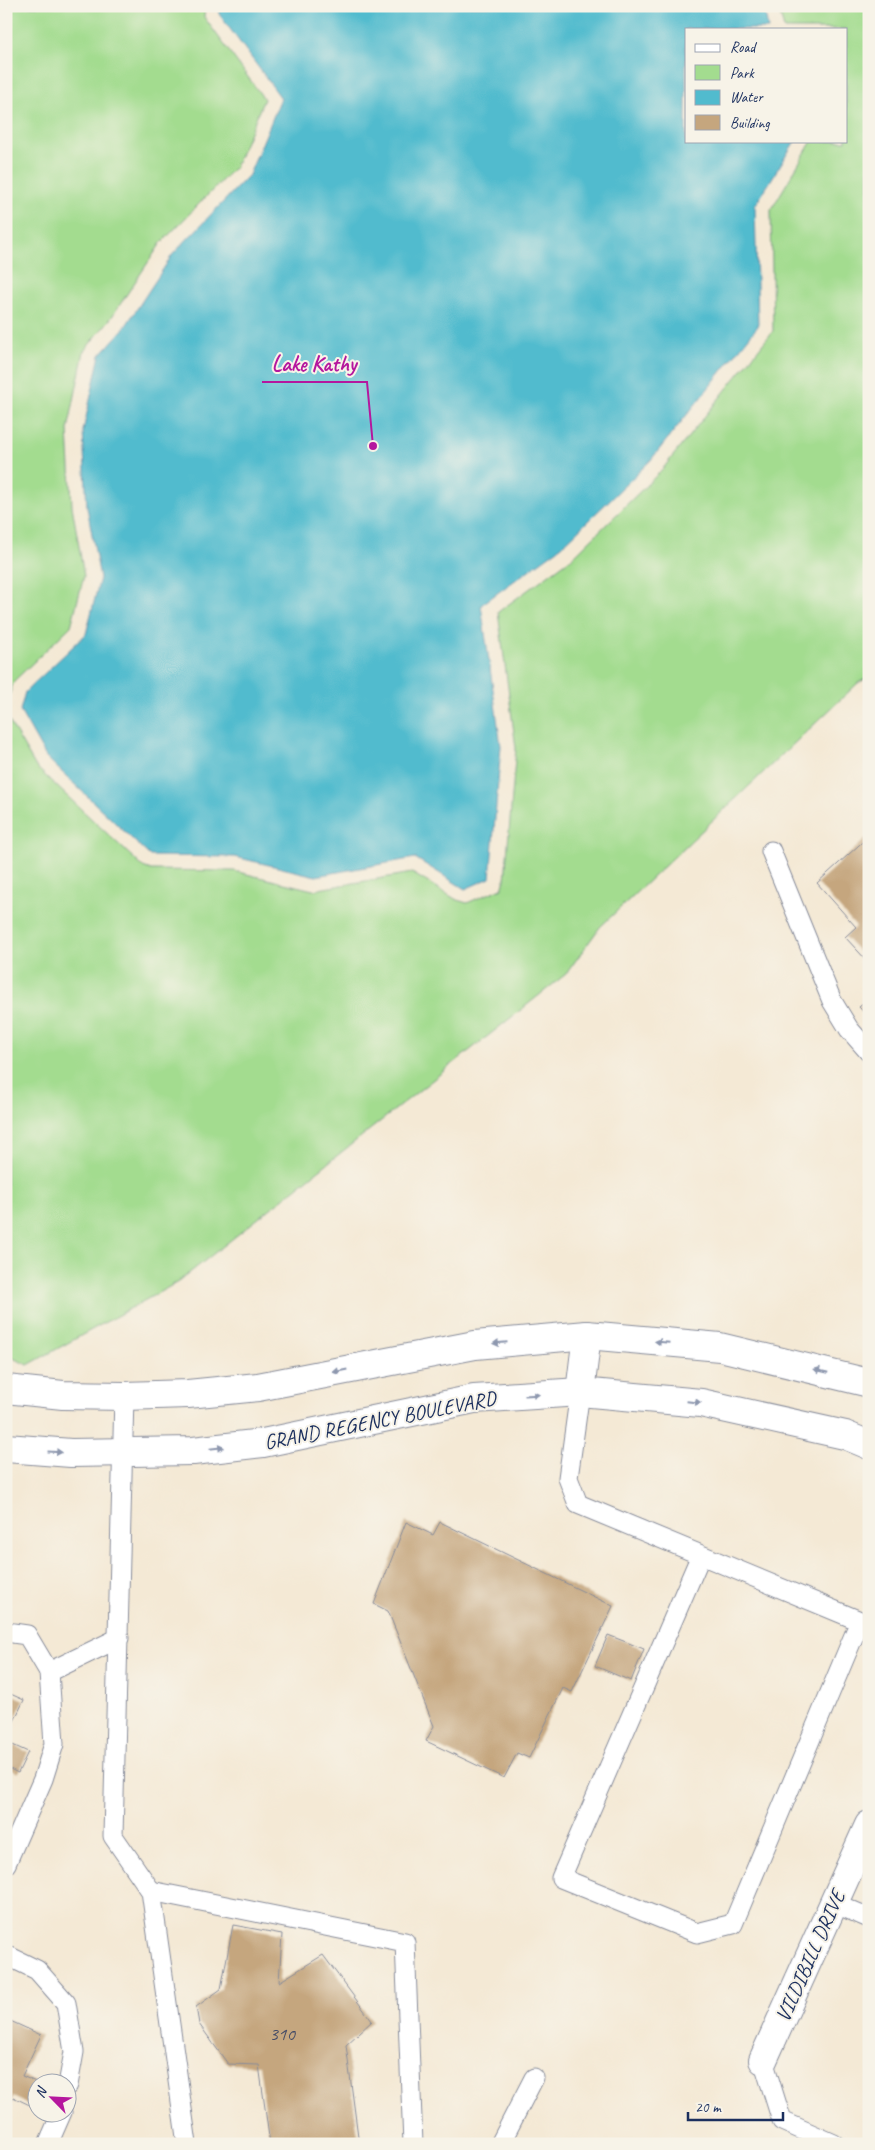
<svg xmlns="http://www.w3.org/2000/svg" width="875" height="2150" viewBox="0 0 875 2150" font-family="Caveat,sans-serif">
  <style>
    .green { fill: #a3dc8f; stroke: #5f8676 }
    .water { fill: #51bbce; stroke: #367596 }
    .building { fill: #c5a67e }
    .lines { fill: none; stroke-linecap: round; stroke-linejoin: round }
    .lane-casing { stroke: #888c9a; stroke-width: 21 }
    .street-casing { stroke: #888c9a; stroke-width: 30 }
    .secondary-casing { stroke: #888c9a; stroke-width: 30 }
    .lane { stroke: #fff; stroke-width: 19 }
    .street { stroke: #fff; stroke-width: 28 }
    .secondary { stroke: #fff; stroke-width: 28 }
    .oneway { fill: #8d97ae }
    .labels { text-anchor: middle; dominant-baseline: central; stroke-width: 4; stroke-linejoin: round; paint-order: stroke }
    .number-label { font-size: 19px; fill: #464d66 }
    .street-label { font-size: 21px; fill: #1b2f5e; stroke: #f7f3e8 }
    .leader { fill: none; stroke: #b5179e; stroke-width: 2 }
    .callout-dot { fill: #b5179e; stroke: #f7f3e8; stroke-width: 2 }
    .callout-label { font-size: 22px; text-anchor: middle; font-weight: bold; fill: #b5179e; stroke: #f7f3e8; stroke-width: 4; stroke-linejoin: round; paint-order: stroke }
  </style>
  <rect width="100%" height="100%" fill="#f7f3e8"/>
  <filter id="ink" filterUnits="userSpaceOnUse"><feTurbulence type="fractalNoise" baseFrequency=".02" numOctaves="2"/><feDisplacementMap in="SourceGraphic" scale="10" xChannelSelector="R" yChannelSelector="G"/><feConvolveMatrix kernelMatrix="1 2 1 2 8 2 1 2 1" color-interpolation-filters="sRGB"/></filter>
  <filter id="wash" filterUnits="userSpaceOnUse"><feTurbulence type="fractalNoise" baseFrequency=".0096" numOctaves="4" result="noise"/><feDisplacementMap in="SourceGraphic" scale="20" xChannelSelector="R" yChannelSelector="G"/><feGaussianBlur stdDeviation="1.12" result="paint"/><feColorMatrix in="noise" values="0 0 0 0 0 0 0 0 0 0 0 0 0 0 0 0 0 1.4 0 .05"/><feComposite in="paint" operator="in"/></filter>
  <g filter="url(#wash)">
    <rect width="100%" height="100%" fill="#f4e9d5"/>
    <g class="green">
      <polygon points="6,6 205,6 204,17 264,99 235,167 161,243 111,318 84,351 68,430 72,506 84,576 71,626 14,681 6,704"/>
      <polygon points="778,6 869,6 869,677 858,683 600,927 566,974 178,1282 28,1365 6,1355 6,716 36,767 143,867 151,870 234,871 313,890 412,873 457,900 467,903 502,888 505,880 516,748 498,612 574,556 661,471 773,331 771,210 812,141 846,141 846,29 784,29"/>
    </g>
    <polygon class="water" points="220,6 760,6 765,12 768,29 686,29 686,141 795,141 755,206 758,326 650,461 562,546 481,605 501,746 490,878 465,889 415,858 316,876 235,857 150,856 46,757 20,711 25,692 86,634 100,578 87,507 83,431 100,355 125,327 173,254 249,175 281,98 219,14"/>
    <g id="blocks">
      <g class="building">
        <polygon points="869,836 869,963 845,937 856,927 817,883"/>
        <polygon points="869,999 869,1018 859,1007"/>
        <polygon points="406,1522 433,1535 440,1522 613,1606 572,1692 563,1688 529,1758 517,1753 504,1778 426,1741 434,1726 388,1611 374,1604"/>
        <polygon points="608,1635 644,1649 631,1681 595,1666"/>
        <polygon points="6,1692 24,1700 6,1738"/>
        <polygon points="6,1742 28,1752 18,1773 6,1767"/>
        <polygon points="233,1925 282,1934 279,1982 323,1955 372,2021 346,2045 359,2144 270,2144 259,2065 228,2064 199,2024 196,2007 221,1989"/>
        <polygon points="6,2019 41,2035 22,2076 38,2083 38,2104 36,2108 13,2097 6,2111"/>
      </g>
    </g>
  </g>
  <g filter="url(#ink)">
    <use href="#blocks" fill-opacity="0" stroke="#888c9a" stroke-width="1"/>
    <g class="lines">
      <defs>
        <g id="lane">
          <polyline points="771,851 832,1001 849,1029 869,1052"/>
          <polyline points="580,1392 568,1478 578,1504 860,1621 733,1924 697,1933 561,1878 701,1555"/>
          <polyline points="124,1396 113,1836 151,1891 187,2144"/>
          <polyline points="6,1632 27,1635 49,1672"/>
          <polyline points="6,1864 43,1779 54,1744 49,1672 119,1638"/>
          <polyline points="151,1891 405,1942 413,2144"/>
          <polyline points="834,1903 869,1918"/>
          <polyline points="6,1955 37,1970 66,2003 74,2052 68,2085"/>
          <polyline points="763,2060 782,2121 834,2144"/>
          <polyline points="48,2144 62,2112"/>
          <polyline points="500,2144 534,2078"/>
        </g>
        <polyline id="street" points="763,2060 869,1825"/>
        <g id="secondary">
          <polyline points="6,1389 63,1395 124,1396 188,1394 258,1387 475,1345 587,1335 720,1347 869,1383"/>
          <polyline points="580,1392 587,1335"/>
          <polyline points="6,1448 71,1453 193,1451 263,1443 474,1399 580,1392 701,1403 845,1435 869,1445"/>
        </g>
      </defs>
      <use href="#lane" class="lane-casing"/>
      <use href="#street" class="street-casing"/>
      <use href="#secondary" class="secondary-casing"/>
      <use href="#lane" class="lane"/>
      <use href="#street" class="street"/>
      <use href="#secondary" class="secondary"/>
    </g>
    <defs><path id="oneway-solid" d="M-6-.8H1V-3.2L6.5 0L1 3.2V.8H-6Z" transform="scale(1.25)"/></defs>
    <g class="oneway">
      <use href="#oneway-solid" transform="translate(662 1342) rotate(-175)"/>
      <use href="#oneway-solid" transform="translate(500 1343) rotate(175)"/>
      <use href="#oneway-solid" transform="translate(340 1371) rotate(169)"/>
      <use href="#oneway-solid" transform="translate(821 1371) rotate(-166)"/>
      <use href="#oneway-solid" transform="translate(532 1395) rotate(-4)"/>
      <use href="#oneway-solid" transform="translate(694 1402) rotate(6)"/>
      <use href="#oneway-solid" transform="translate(217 1448) rotate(-6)"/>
      <use href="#oneway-solid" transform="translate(55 1452) rotate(4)"/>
    </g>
  </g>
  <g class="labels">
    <g class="number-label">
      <text x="282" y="2034">310</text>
    </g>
    <g class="street-label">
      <text transform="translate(380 1420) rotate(-11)">GRAND REGENCY BOULEVARD</text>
      <text transform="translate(810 1956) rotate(-66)">VILDIBILL DRIVE</text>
    </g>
  </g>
  <path class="leader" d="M373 446L367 382H262"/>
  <circle class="callout-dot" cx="373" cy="446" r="5"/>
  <g class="callout-label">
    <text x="314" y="371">Lake Kathy</text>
  </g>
  <rect width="875" height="2150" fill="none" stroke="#f7f3e8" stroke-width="25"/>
  <rect x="685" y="28" width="162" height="115" fill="#f7f3e8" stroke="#9fa5b1"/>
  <rect x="695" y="44" width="25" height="8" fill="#ffffff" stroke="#9fa5b1"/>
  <text x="730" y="52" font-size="15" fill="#1b2f5e">Road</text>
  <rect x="695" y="65" width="25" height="15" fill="#a3dc8f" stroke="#9fa5b1"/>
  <text x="730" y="78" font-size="15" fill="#1b2f5e">Park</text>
  <rect x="695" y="90" width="25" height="15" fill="#51bbce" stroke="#9fa5b1"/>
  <text x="730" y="102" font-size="15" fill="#1b2f5e">Water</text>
  <rect x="695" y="115" width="25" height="15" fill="#c5a67e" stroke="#9fa5b1"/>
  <text x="730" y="128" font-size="15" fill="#1b2f5e">Building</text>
  <g transform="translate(52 2098) rotate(294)"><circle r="24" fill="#f7f3e8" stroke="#9fa5b1"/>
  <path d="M0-4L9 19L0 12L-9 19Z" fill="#b5179e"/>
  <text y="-8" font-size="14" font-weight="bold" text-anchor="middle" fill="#1b2f5e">N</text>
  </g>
  <path d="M688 2112v8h95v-8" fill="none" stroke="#1b2f5e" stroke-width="2.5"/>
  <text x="695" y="2112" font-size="15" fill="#1b2f5e" stroke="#f7f3e8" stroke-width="4" paint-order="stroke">20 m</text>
</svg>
